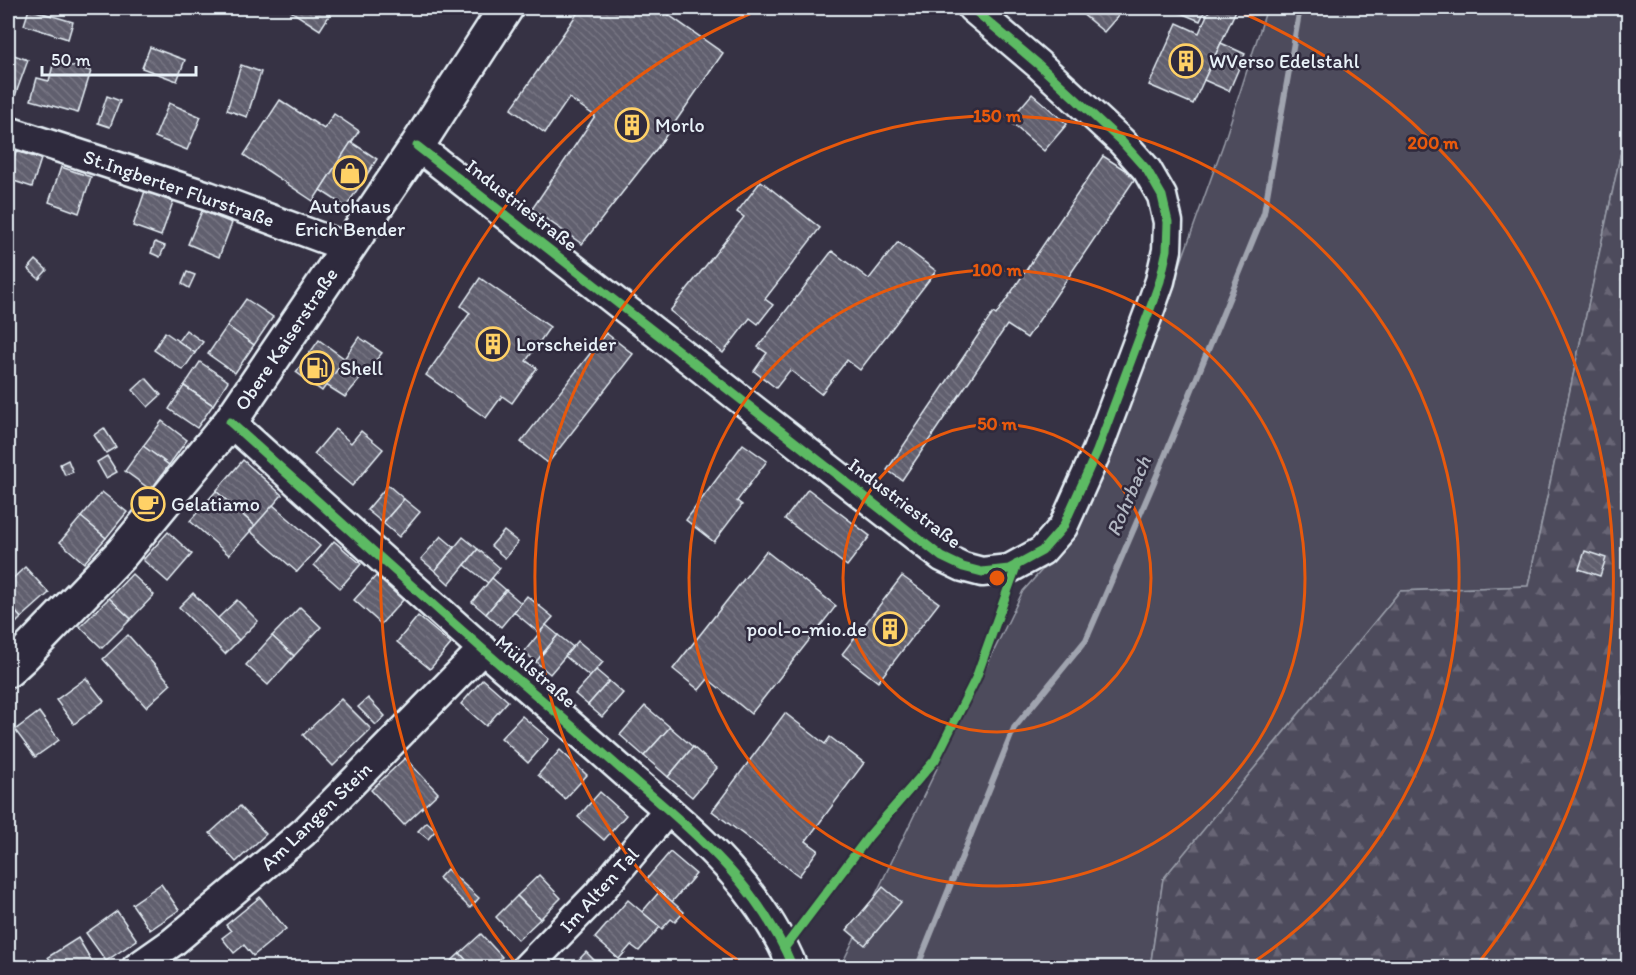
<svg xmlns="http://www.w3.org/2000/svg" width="1636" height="975" viewBox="0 0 1636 975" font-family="Itim,sans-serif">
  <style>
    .grass { fill: #4d4b5c; stroke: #9a9eaa; stroke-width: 1.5 }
    .forest { fill: url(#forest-firs); stroke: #9a9eaa; stroke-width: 1.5 }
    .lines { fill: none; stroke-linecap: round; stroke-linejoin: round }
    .stream { stroke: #a0a4af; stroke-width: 6 }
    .building { fill: url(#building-back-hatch); stroke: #e8f1f8; stroke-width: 1.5 }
    .minor-casing { stroke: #e8f1f8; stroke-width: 33 }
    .major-casing { stroke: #e8f1f8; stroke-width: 38 }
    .minor { stroke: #2f2a3d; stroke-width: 28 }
    .major { stroke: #2f2a3d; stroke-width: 33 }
    .cycleway-casing { stroke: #2f2a3d; stroke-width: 13 }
    .cycleway { stroke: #5cba63; stroke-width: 9 }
    .ring { fill: none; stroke: #e8590c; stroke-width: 3 }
    .labels { text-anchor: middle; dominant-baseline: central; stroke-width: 5; stroke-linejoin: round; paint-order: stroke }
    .poi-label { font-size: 20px; fill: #e8f1f8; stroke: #2f2a3d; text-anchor: start }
    .street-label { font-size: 20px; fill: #e8f1f8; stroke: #2f2a3d }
    .water-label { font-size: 21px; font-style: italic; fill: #b2b7c2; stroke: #2f2a3d }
    .centre { fill: #e8590c; stroke: #2f2a3d; stroke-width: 3 }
    .ring-label { font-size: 18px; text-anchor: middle; font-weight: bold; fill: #e8590c; stroke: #2f2a3d; stroke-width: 5; stroke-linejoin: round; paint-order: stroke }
  </style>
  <defs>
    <pattern id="forest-firs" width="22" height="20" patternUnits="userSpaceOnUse" patternTransform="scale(1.5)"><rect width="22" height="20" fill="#4d4b5c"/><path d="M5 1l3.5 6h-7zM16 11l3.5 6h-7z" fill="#676574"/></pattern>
    <pattern id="building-back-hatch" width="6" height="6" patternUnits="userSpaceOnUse" patternTransform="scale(1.5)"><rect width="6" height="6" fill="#605e6e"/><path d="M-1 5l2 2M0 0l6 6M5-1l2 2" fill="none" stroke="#777683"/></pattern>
  </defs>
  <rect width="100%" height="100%" fill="#363244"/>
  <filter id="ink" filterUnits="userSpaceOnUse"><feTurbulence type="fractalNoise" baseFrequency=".0167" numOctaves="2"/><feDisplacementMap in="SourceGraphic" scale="12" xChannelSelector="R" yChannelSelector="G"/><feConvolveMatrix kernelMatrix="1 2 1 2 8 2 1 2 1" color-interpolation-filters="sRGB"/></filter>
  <g filter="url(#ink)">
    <polygon class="grass" points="1267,8 1628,8 1628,119 1528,586 1400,591 1163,879 1150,967 840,968 1023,591 1070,539 1166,304 1224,142"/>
    <polygon class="forest" points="1628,119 1628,967 1150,968 1163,879 1400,591 1528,586"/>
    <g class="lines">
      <polyline class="stream" points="917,968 1014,728 1086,640 1157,475 1264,213 1300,8"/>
    </g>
    <g class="building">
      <polygon points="286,8 334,8 320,30"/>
      <polygon points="581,8 670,8 666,13 723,53 658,147 582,244 532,209 595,116 569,98 545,133 511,109"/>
      <polygon points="1075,8 1125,8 1104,32"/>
      <polygon points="1177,8 1206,8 1200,21 1176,11"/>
      <polygon points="1210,8 1237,8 1193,104 1149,85 1177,23 1199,33"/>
      <polygon points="29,9 73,22 68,39 24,25"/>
      <polygon points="1221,43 1245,54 1229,91 1204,80"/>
      <polygon points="150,47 185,60 177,81 142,68"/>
      <polygon points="8,53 28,60 15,96 8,93"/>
      <polygon points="54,61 91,71 78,113 31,100 37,78 49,81"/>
      <polygon points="241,65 261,72 247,117 227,110"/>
      <polygon points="1032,94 1067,124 1044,151 1009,121"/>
      <polygon points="107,96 120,101 110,127 98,123"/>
      <polygon points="280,100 324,129 334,114 359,131 313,201 244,155"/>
      <polygon points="169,103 201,117 187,150 155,137"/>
      <polygon points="351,142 377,159 346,207 320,190"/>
      <polygon points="16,151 41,159 32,187 8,179"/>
      <polygon points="1103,156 1136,177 1027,338 1007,325 902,480 887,470 993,313 996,315"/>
      <polygon points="61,167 91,177 79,213 49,202"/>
      <polygon points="761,181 820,228 765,299 773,305 758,324 750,318 723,353 670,311 744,217 737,212"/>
      <polygon points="145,191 173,202 161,236 133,226"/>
      <polygon points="202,211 232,223 219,257 188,244"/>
      <polygon points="155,242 165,246 160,257 151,253"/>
      <polygon points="898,242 936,271 860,370 847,360 821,394 790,370 776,388 754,371 767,353 758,347 832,251 869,279"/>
      <polygon points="36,260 47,270 39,279 28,269"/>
      <polygon points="187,272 195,275 189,288 182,284"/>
      <polygon points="480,278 550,327 526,361 537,368 512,403 502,396 486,418 426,375 470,313 461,306"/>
      <polygon points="246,299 273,317 254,345 227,326"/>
      <polygon points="227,326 254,345 235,373 208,354"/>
      <polygon points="186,330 203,342 195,353 178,341"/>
      <polygon points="165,332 195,353 183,370 154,350"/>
      <polygon points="606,333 633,354 548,463 521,442"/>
      <polygon points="359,337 382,353 345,397 326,385"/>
      <polygon points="319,340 345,359 322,391 296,372"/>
      <polygon points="200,362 228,381 213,405 184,386"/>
      <polygon points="146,378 161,395 148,407 133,390"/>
      <polygon points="184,386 213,405 197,428 169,409"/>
      <polygon points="162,421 187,440 169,465 143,446"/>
      <polygon points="104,428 116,447 106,453 94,435"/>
      <polygon points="335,429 351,443 361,431 383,449 352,486 314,454"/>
      <polygon points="743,444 767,461 737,501 742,505 714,542 686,520"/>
      <polygon points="143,446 169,465 151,490 125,471"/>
      <polygon points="107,456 117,472 106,478 97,462"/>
      <polygon points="68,460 73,472 65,475 60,464"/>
      <polygon points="243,460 282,495 255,526 216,491"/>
      <polygon points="388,485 404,499 383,523 367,510"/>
      <polygon points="808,489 870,536 847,566 785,519"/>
      <polygon points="216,491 255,526 229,555 190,521"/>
      <polygon points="102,492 127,512 106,538 81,517"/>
      <polygon points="404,499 420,512 399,537 383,523"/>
      <polygon points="273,505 320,546 297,572 250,531"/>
      <polygon points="81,517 106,538 84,563 60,542"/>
      <polygon points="504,531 518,542 505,558 491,546"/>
      <polygon points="168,532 192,554 168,582 143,560"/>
      <polygon points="441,536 454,547 435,571 421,559"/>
      <polygon points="463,537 478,549 449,584 435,571"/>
      <polygon points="334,541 361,564 340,588 314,565"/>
      <polygon points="478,549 500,568 488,583 465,565"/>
      <polygon points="766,551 836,606 751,714 708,679 699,690 673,669"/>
      <polygon points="1585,551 1606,558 1600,576 1579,569"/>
      <polygon points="25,567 49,593 21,618 8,603 8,583"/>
      <polygon points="132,574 154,595 131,619 109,598"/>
      <polygon points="376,576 403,600 381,624 354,600"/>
      <polygon points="902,576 939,603 878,682 842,654"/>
      <polygon points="492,578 506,590 486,614 472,602"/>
      <polygon points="506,590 521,603 501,627 486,614"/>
      <polygon points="193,593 239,640 225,654 179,607"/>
      <polygon points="527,596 553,617 539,633 514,612"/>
      <polygon points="109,598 131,619 102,648 80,627"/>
      <polygon points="237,600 258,621 239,640 218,618"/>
      <polygon points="8,603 21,618 8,631"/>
      <polygon points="300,607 321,627 294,656 272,636"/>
      <polygon points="418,616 451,644 430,669 397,642"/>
      <polygon points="546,625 558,635 536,662 524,652"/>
      <polygon points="128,635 171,684 146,707 103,659"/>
      <polygon points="558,635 573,647 550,674 536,662"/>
      <polygon points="272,636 294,656 268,685 246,665"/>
      <polygon points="578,641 603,662 590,677 565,656"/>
      <polygon points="596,670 609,681 588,705 575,694"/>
      <polygon points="86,678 104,701 74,724 56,700"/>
      <polygon points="483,679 508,701 486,726 461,704"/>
      <polygon points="609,681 623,693 602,717 588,705"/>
      <polygon points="368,698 385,716 376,725 358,707"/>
      <polygon points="341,699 371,729 333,766 303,735"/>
      <polygon points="645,706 670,727 644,756 620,735"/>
      <polygon points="39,712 59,740 35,757 15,730"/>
      <polygon points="785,713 825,744 830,737 864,763 806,841 818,850 799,876 712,811"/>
      <polygon points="522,716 549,739 528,763 501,738"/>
      <polygon points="670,727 693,747 668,777 644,756"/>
      <polygon points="693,747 717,768 692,797 668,777"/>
      <polygon points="560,750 587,775 565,799 538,775"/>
      <polygon points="405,758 438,793 404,825 371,790"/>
      <polygon points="600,792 626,815 604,840 578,817"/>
      <polygon points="240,806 266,834 236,862 210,833"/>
      <polygon points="427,822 436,830 428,839 418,831"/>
      <polygon points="670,852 696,874 672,902 646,880"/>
      <polygon points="447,869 479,898 470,908 439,878"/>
      <polygon points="539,875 561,898 540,919 517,896"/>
      <polygon points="161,884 179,910 150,930 132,904"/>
      <polygon points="883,887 901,902 865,945 847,930"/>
      <polygon points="660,891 684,912 675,922 671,919 662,929 642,912"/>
      <polygon points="517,896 540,919 518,940 496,917"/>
      <polygon points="260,897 286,929 253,956 244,945 234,953 222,938 231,931 226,925"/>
      <polygon points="628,900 660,927 639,951 631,945 619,959 595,938"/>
      <polygon points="117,911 137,940 106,961 86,933"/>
      <polygon points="481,934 502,957 491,968 473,968 460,953"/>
      <polygon points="78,938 96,968 55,968 48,957"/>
      <polygon points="586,952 602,968 571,968"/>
      <polygon points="460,953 473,968 444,968"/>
    </g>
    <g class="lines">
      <defs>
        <g id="minor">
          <polyline points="8,131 208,196 349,248"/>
          <polyline points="417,146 942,557 963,567 982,572 1009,569 1042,551 1063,527 1097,451 1149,312 1160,281 1167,250 1168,222 1162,196 1147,170 1122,142 1038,64 972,8"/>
          <path d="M230,422c91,82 181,164 273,245 43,36 85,73 127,110 65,56 130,109 163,191"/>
          <polyline points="136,968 173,942 304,832 483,649"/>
          <polyline points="526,968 598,894 668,810"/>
        </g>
        <polyline id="major" points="8,670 21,658 122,553 230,422 417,146 506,8"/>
      </defs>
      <use href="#minor" class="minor-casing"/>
      <use href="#major" class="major-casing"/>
      <use href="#minor" class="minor"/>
      <use href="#major" class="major"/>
      <defs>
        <g id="cycleway">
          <polyline points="417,146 942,557 963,567 982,572 1009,569 1042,551 1063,527 1097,451 1149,312 1160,281 1167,250 1168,222 1162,196 1147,170 1122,142 1038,64 972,8"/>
          <path d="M230,422c91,82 181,164 273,245 43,36 85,73 127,110 65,56 130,109 163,191"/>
          <polyline points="785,947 869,836 935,760 976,678 1017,564"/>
        </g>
      </defs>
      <use href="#cycleway" class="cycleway-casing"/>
      <use href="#cycleway" class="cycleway"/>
    </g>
  </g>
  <g class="ring">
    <circle cx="997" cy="578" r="154"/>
    <circle cx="997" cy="578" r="308"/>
    <path d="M745 965A462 462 0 1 1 1249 965"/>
    <path d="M518 966A616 616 0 0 1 761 9M1233 9A616 616 0 0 1 1476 966"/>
  </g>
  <defs>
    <symbol id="building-ring" viewBox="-11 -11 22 22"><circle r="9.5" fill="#2f2a3d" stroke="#ffd166" stroke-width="1.5"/><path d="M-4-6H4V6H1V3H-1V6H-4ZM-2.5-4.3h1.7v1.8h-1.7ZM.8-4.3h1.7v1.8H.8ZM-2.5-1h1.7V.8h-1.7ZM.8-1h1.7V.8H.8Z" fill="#ffd166"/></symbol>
    <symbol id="shop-ring" viewBox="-11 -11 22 22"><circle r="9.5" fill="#2f2a3d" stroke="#ffd166" stroke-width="1.5"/><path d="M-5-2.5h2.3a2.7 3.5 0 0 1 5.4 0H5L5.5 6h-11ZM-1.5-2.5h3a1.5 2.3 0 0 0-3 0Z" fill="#ffd166"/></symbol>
    <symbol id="fuel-ring" viewBox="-11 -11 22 22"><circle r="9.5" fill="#2f2a3d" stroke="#ffd166" stroke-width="1.5"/><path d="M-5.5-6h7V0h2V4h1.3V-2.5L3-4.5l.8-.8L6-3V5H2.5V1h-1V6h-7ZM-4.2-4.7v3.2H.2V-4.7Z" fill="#ffd166"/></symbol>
    <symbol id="cafe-ring" viewBox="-11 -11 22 22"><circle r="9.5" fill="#2f2a3d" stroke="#ffd166" stroke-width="1.5"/><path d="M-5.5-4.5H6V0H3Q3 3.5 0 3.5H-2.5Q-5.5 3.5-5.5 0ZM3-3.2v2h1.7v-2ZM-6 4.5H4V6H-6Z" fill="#ffd166"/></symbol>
  </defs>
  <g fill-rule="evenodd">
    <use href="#building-ring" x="1167" y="42" width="38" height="38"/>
    <use href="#building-ring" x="613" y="106" width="38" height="38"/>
    <use href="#shop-ring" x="331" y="154" width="38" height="38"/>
    <use href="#building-ring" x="474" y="325" width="38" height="38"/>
    <use href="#fuel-ring" x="298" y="349" width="38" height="38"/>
    <use href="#cafe-ring" x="129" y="485" width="38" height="38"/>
    <use href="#building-ring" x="871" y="610" width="38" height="38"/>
  </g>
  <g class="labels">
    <g class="poi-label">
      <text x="1209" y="61">WVerso Edelstahl</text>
      <text x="655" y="125">Morlo</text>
      <text x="350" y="206" text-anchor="middle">Autohaus<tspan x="350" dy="23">Erich Bender</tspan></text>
      <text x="516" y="344">Lorscheider</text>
      <text x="340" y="368">Shell</text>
      <text x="171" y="504">Gelatiamo</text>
      <text x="867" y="629" text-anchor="end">pool-o-mio.de</text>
    </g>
    <g class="street-label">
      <text transform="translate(179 188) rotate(19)">St.Ingberter Flurstraße</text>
      <text transform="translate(522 205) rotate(38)">Industriestraße</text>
      <text transform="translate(286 339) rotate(-56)">Obere Kaiserstraße</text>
      <text transform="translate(905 503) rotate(37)">Industriestraße</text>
      <text transform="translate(536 671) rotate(41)">Mühlstraße</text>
      <text transform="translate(316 816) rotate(-44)">Am Langen Stein</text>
      <text transform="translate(599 890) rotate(-48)">Im Alten Tal</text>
    </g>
    <g class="water-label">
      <text transform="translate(1128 496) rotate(-67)">Rohrbach</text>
    </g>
  </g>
  <circle cx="997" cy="578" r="9" class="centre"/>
  <g class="ring-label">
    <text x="997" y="122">150 m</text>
    <text x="1433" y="149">200 m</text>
    <text x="997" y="276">100 m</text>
    <text x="997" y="430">50 m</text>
  </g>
  <rect width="1636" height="975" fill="none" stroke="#2f2a3d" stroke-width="30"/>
  <rect x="15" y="15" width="1606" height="945" fill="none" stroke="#e8f1f8" stroke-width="2" filter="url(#ink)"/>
  <path d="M42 66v9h154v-9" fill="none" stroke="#e8f1f8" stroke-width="3"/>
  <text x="51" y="66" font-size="18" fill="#e8f1f8" stroke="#2f2a3d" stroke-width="4.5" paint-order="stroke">50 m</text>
</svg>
